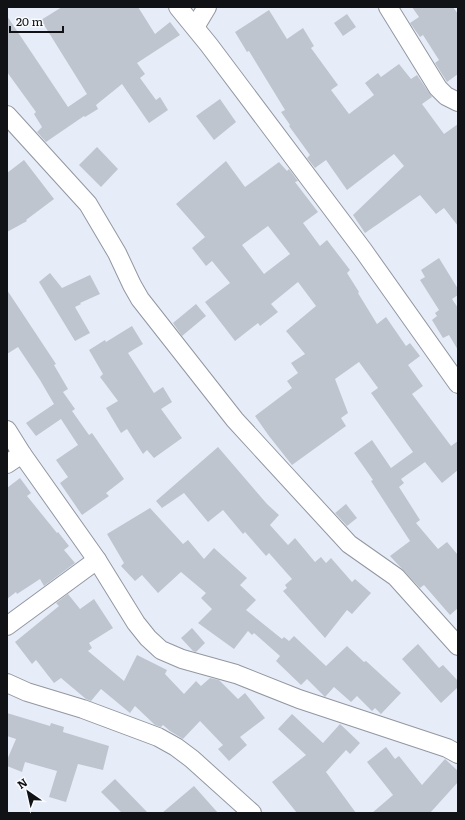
<svg xmlns="http://www.w3.org/2000/svg" width="465" height="820" viewBox="0 0 465 820" font-family="Literata,serif">
  <style>
    .building { fill: #bfc5cf; fill-rule: evenodd }
    .lines { fill: none; stroke-linecap: round; stroke-linejoin: round }
    .street-casing { stroke: #9297a1; stroke-width: 20 }
    .street { stroke: #fff; stroke-width: 18 }
  </style>
  <rect width="100%" height="100%" fill="#e7edf8"/>
  <g class="building">
    <polygon points="62,7 138,7 155,34 170,22 180,35 137,63 145,74 140,78 156,100 160,97 168,110 149,123 122,84 96,105 98,109 85,117 84,116 46,142 37,132 42,127 34,114 36,112 7,72 7,16 68,107 87,94 41,20"/>
    <polygon points="412,7 453,7 458,14 458,74 447,82 435,63 439,60 423,35 420,37 410,23 419,17"/>
    <polygon points="269,10 287,39 303,28 314,46 311,48 338,85 331,90 349,114 374,95 365,83 378,73 381,77 399,64 411,79 417,75 432,97 422,104 444,134 458,124 458,226 444,208 436,214 420,195 365,233 353,215 404,166 394,154 347,190 326,160 315,168 307,158 310,155 289,126 290,125 281,112 285,110 249,51 247,52 235,32"/>
    <polygon points="347,14 356,27 343,36 334,23"/>
    <polygon points="220,99 236,122 214,140 196,116"/>
    <polygon points="97,147 118,169 101,187 79,165"/>
    <polygon points="24,160 54,199 26,220 27,221 7,232 7,173"/>
    <path d="M226,161l19,26 34,-25 8,9 2,-2 9,12 -3,1 23,30 -15,11 17,23 7,-6 23,30 -3,3 12,19 -1,1 19,31 9,-7 20,29 4,-3 10,13 -12,9 15,21 -11,8 39,52 7,-5v29l-16,13 -17,-21 -24,17 3,4 -5,4 21,33 -4,3 22,26 9,-7 11,13v53l-8,7 -26,-30 -4,3 -30,-32 20,-15 -39,-60 2,-1 -19,-27 18,-13 19,28 22,-16 -42,-59 7,-5 -19,-26 -24,17 13,34 -7,5 5,8 -54,39 -23,-29 -14,-20 37,-28 -5,-7 11,-8 -7,-10 14,-9 -19,-23 30,-25 -18,-24 -27,22 7,8 -18,14 -2,-3 -23,18 -30,-39 25,-19 -18,-22 -6,5 -14,-18 13,-11 -29,-33zM268,226l22,28 -26,20 -22,-29z"/>
    <polygon points="439,258 458,289 458,295 452,299 458,308 458,350 449,335 443,338 432,320 437,316 435,313 439,310 420,280 425,277 421,270"/>
    <polygon points="50,273 62,288 90,275 100,294 80,303 81,304 75,307 90,333 75,341 39,282"/>
    <polygon points="7,290 56,364 54,365 68,389 63,392 75,409 72,411 89,435 92,433 124,479 106,493 109,496 82,515 60,483 68,477 56,460 78,445 61,419 36,436 26,423 54,404 40,380 18,347 7,354"/>
    <polygon points="196,304 206,316 182,336 173,323"/>
    <polygon points="132,326 143,344 128,353 152,390 154,393 163,387 172,402 161,409 182,438 154,458 147,450 143,454 127,429 121,433 106,408 118,401 100,377 103,374 89,350 105,340 106,342"/>
    <polygon points="218,447 267,504 279,515 270,525 288,545 295,538 315,562 321,557 326,563 331,558 352,582 355,579 371,593 352,614 347,610 325,638 283,591 287,588 285,585 292,579 269,553 266,556 245,532 243,534 223,510 208,522 184,493 162,508 156,501"/>
    <polygon points="20,478 31,493 27,496 57,533 58,532 69,546 64,550 75,563 44,586 40,579 17,594 16,592 7,599 7,488"/>
    <polygon points="346,504 357,518 347,526 335,513"/>
    <polygon points="150,508 183,544 188,540 204,559 214,548 247,578 240,585 256,600 246,610 282,639 284,637 289,641 294,636 326,666 347,646 364,662 366,661 401,693 381,714 375,708 372,711 357,696 351,702 334,687 325,697 307,679 301,685 276,661 280,656 254,633 252,635 248,631 234,649 198,623 212,609 201,598 206,593 181,572 158,593 142,575 135,581 121,566 124,563 107,534"/>
    <polygon points="68,594 80,609 94,599 113,628 89,643 92,648 88,651 124,681 137,655 167,670 165,674 184,694 196,681 201,686 210,678 219,680 238,699 245,693 265,718 240,737 247,745 229,761 218,749 223,745 200,721 183,739 170,731 163,725 161,727 155,725 135,706 130,713 101,689 91,701 86,699 61,678 54,683 36,660 32,664 15,642 59,606 56,603"/>
    <polygon points="192,628 205,643 196,652 193,651 181,638"/>
    <polygon points="418,644 439,668 443,665 458,681 458,687 441,703 402,659"/>
    <polygon points="7,713 50,726 51,723 64,727 63,732 109,746 103,770 78,764 66,802 49,797 57,771 25,762 22,772 7,766 7,760 16,739 7,736"/>
    <polygon points="292,714 323,743 340,724 360,743 350,754 346,750 326,772 356,813 297,813 272,782 306,755 278,729"/>
    <polygon points="386,747 395,759 399,756 422,785 445,759 458,771 458,782 430,813 372,813 393,795 367,762"/>
    <polygon points="115,779 148,813 122,813 101,792"/>
    <polygon points="194,786 218,813 162,813"/>
  </g>
  <g class="lines">
    <defs>
      <g id="street">
        <polyline points="178,7 209,45 363,250 458,384"/>
        <polyline points="388,7 438,88 446,96 458,102"/>
        <polyline points="195,27 207,7"/>
        <polyline points="7,115 88,204 117,253 132,285 140,299 235,420 349,544 396,577 458,646"/>
        <polyline points="7,430 22,454 97,560 136,623 148,638 161,650 182,659 236,674 299,699 447,748 458,754"/>
        <polyline points="7,464 22,454"/>
        <polyline points="7,626 97,560"/>
        <polyline points="7,683 27,692 83,709 158,737 176,747 192,759 252,813"/>
      </g>
    </defs>
    <use href="#street" class="street-casing"/>
    <use href="#street" class="street"/>
  </g>
  <rect width="465" height="820" fill="none" stroke="#101215" stroke-width="16"/>
  <g transform="translate(28 792) rotate(326)" stroke="#f8fafe" stroke-width="3" paint-order="stroke">
  <path d="M0-3L7 15L0 10L-7 15Z" fill="#101215"/>
  <text y="-6" font-size="11" font-weight="bold" text-anchor="middle" fill="#101215">N</text>
  </g>
  <path d="M10 26v6h53v-6" fill="none" stroke="#101215" stroke-width="2"/>
  <text x="16" y="26" font-size="12" fill="#101215" stroke="#f8fafe" stroke-width="3" paint-order="stroke">20 m</text>
</svg>
